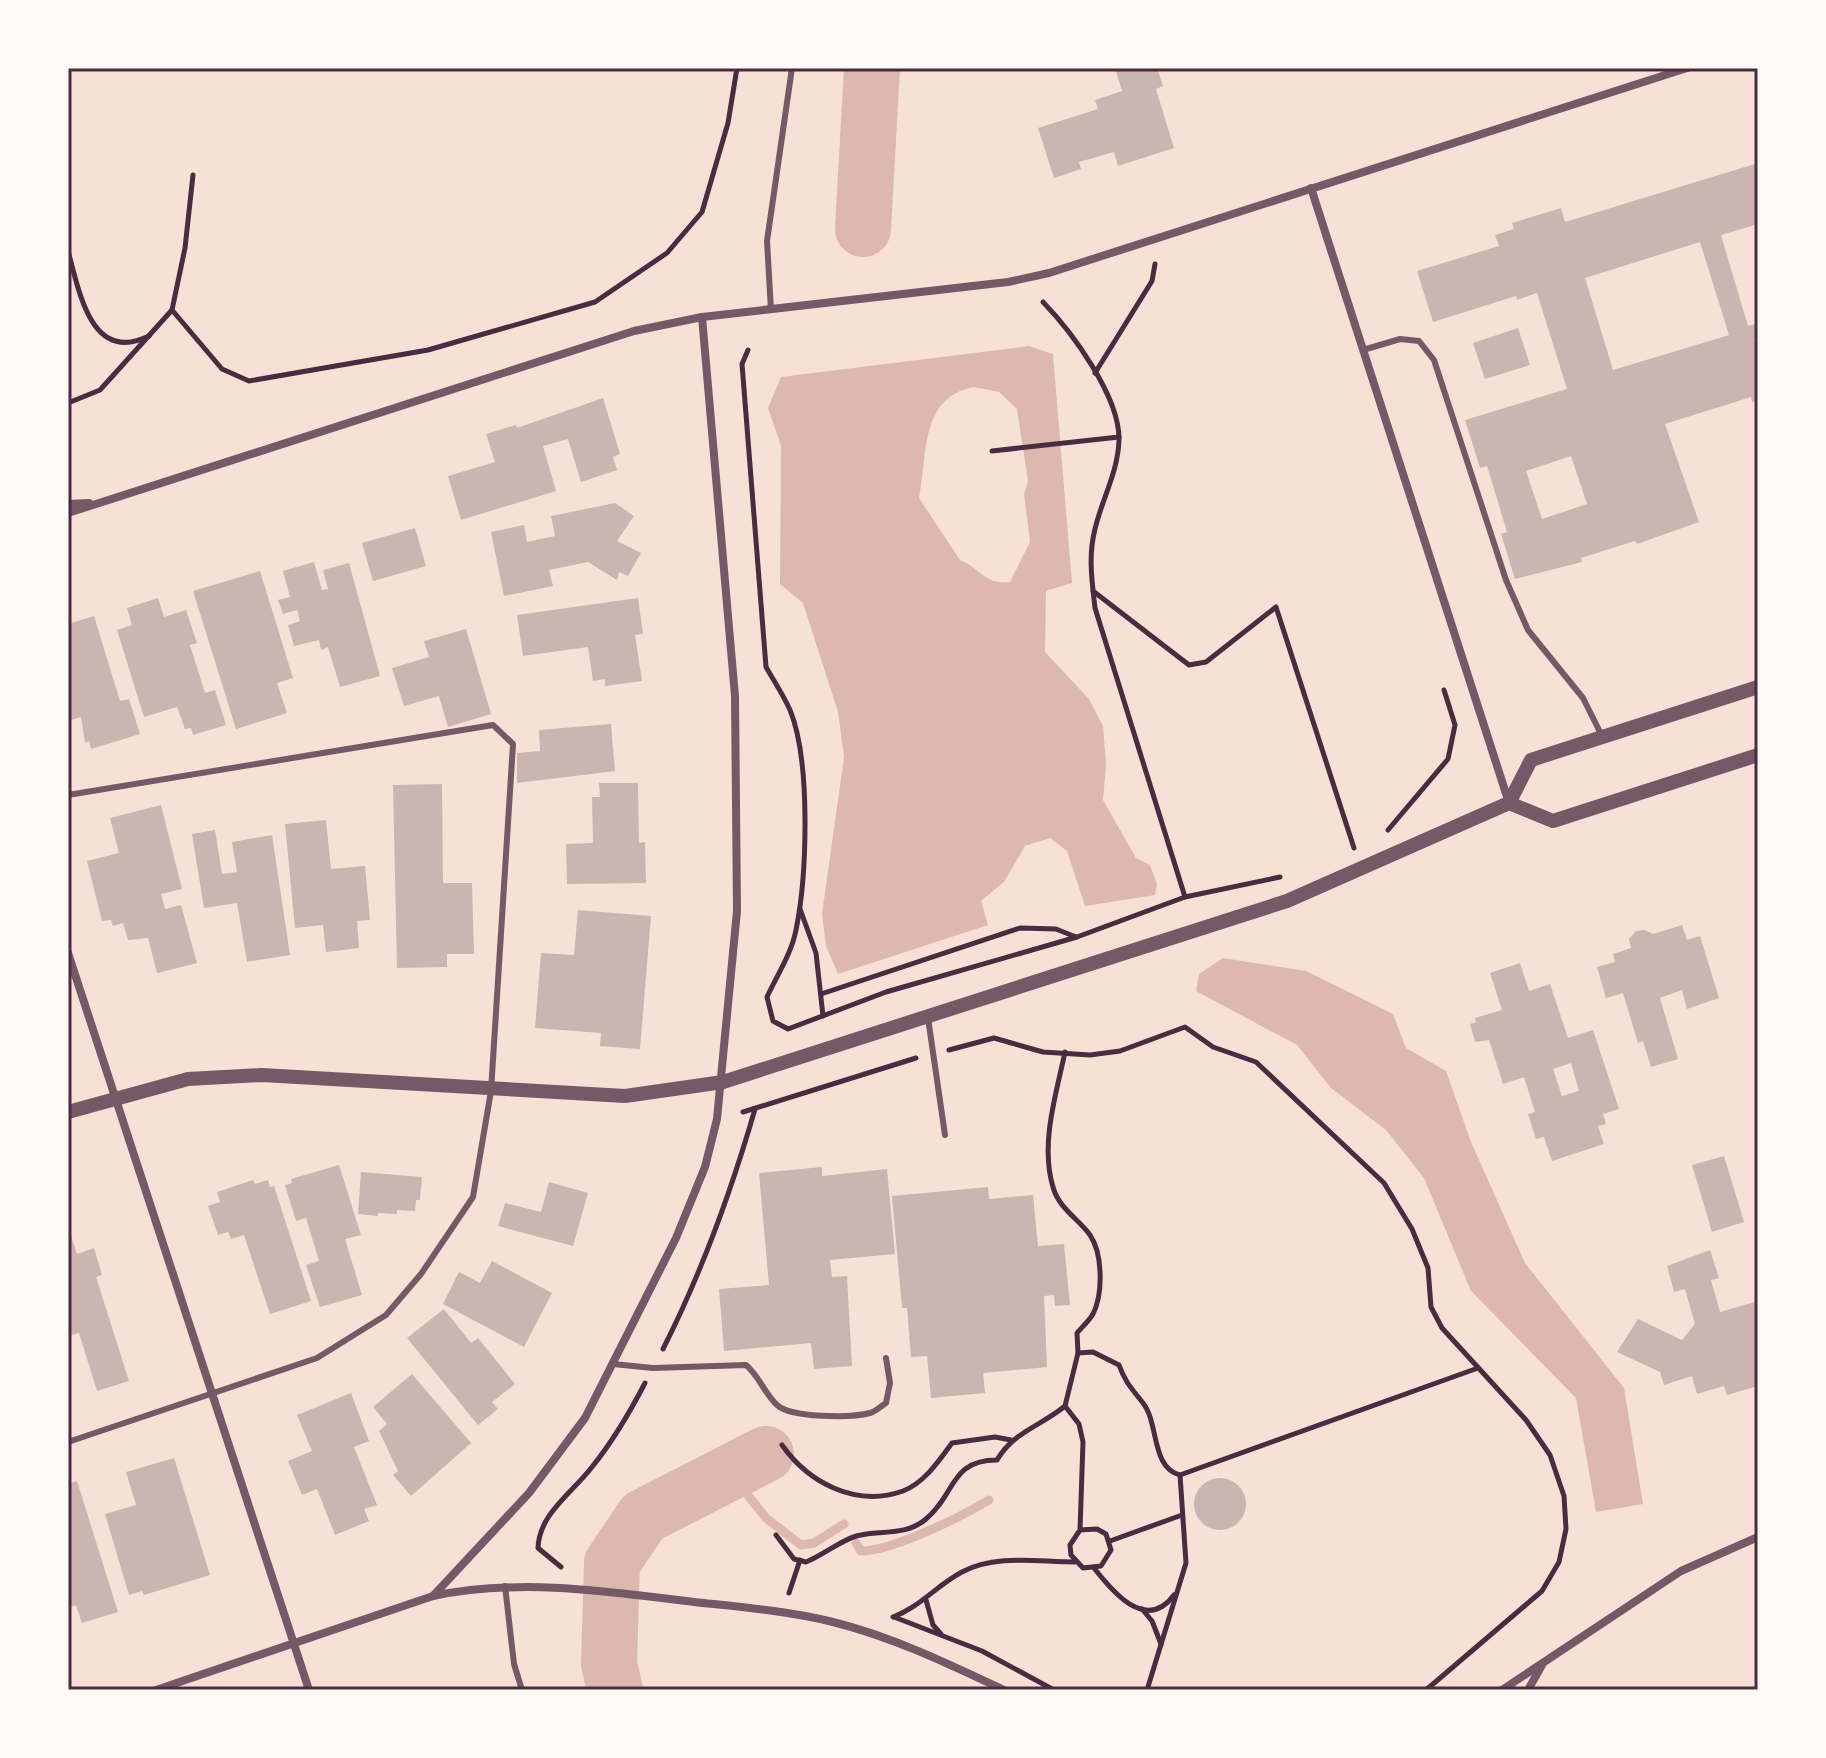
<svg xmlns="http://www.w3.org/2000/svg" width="1826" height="1758" viewBox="0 0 1826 1758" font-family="'Asap Condensed',sans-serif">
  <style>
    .water { fill: #dcb8b0; fill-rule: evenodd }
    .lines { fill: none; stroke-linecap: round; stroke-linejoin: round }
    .stream { stroke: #dcb8b0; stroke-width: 9 }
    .river { stroke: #dcb8b0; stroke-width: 56 }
    .building { fill: #ccb4b1; fill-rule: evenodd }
    .path { stroke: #4a2c40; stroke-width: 5 }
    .service { stroke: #755966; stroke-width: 6 }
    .minor { stroke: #755966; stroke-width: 8 }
    .tertiary { stroke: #755966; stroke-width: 14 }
    .neatline { fill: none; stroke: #4a2c40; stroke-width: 3 }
  </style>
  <rect width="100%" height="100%" fill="#f7e1d7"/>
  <g class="water">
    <path d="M1029,346l24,8 19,229 -26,8 -1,61 44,47 14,27 3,39 -3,35 33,58 14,7 7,19 -2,11 -70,11 -18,-55 -17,-13 -25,8 -21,36 -23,19 7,24 -150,49 -12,-28 -4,-32 22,-157 -6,-45 -35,-109 -23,-19 1,-138 -13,-38 13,-31zM974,387l25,5 18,17 11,72 -4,13 6,48 -20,40c-25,3 -30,-14 -50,-22l-41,-62c9,-42 0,-101 55,-111z"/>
    <polygon points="1223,958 1306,971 1393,1014 1406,1048 1446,1071 1471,1142 1525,1263 1624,1388 1643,1504 1596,1512 1576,1398 1471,1291 1424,1178 1386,1130 1331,1088 1297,1045 1196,991 1199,974"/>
  </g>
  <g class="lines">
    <g class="stream">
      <polyline points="730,1473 766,1518 801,1545 814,1543 844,1524"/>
      <path d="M856,1543l5,8c31,0 100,-34 128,-51"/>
    </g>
    <g class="river">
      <polyline points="863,229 872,68"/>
      <polyline points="615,1690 609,1664 612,1563 643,1517 766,1454"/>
    </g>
  </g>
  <g class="building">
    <polygon points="1115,68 1157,68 1163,86 1156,89 1174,148 1118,166 1114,152 1079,162 1081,169 1054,178 1038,128 1098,109 1095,100 1122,91"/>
    <path d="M1758,163v61l-37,11 27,91 10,-3v15l-4,1 4,13v49l-6,1 -1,-5 -86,27 34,98 -62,22 -2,-3 -54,17 1,4 -67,17 -14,-45 6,-2 -20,-66 -7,2 -15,-48 102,-31 -30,-96 -20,7 -1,-4 -83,26 -16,-51 82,-25 -4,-11 19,-6 -2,-6 49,-15 4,14zM1700,242l29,93 -116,35 -28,-92zM1571,456l16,48 -45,15 -16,-48z"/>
    <polygon points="1518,328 1530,365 1485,379 1473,343"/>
    <polygon points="603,398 620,454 613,457 617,470 581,482 568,439 543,446 556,491 461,520 448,476 495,462 486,434 516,425 517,428"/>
    <polygon points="615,503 634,516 617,541 641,553 628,576 619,572 617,580 588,562 549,570 553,586 504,596 491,532 524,525 527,542 555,536 551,516"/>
    <polygon points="415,528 426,566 373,581 362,543"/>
    <polygon points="314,562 322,590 328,589 323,570 349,563 380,676 340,687 328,647 321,650 319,640 294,646 288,625 300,621 297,610 283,614 278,600 290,597 283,571"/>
    <polygon points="260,571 293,678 277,683 287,713 236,729 193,591"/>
    <polygon points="158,598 164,617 186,610 197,643 190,645 205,693 215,690 226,725 193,735 191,728 185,729 177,707 144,717 117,630 132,625 127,608"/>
    <polygon points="638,598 643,634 635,635 642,681 605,686 605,679 593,681 588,647 523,656 517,615"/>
    <polygon points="94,616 120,701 129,699 140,734 91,749 89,741 85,743 81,717 68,721 68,624"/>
    <polygon points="466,629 491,714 448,727 439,696 404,706 392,668 429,657 424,641"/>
    <polygon points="611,724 615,771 517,783 517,753 540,751 539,730"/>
    <polygon points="599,783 638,783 639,843 645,842 646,883 567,884 566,844 593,843 592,797 600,797"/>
    <polygon points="442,784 443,883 472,883 474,954 447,954 447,967 397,968 393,785"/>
    <polygon points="161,805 182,889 161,894 165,909 181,905 197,963 157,973 148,938 128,940 123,923 113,926 111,920 102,921 87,861 119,853 110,818"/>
    <polygon points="326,820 331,869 365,866 370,920 357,921 359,948 326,952 323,925 295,928 285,824"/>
    <polygon points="215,830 222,874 237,872 232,842 272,835 290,955 247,962 237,903 204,908 192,834"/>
    <polygon points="578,910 651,916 640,1049 600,1046 601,1033 535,1028 541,953 574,955"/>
    <polygon points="1682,925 1687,940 1700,936 1719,998 1687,1009 1682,990 1660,998 1678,1059 1651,1067 1643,1041 1638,1043 1623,993 1606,998 1597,967 1615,962 1613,954 1631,948 1629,939 1636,931 1645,930 1653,934"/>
    <path d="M1520,963l9,28 21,-7 18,54 25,-8 26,79 -16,5 3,10 -8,2 6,18 -52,17 -8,-24 -8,2 -8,-25 7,-2 -11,-35 -21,7 -14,-44 -14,2 -5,-18 6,-2 -1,-4 27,-8 -12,-37zM1571,1063l8,28 -17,5 -9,-27z"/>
    <polygon points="1724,1156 1744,1222 1712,1232 1692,1165"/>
    <polygon points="339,1165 361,1235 345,1239 362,1295 320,1307 306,1265 319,1261 306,1218 296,1221 285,1185 292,1183 291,1179"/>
    <polygon points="822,1167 822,1176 887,1169 895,1254 830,1260 832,1277 847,1276 852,1366 814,1369 811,1343 724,1351 719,1289 769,1285 759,1173"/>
    <polygon points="361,1172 422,1177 420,1200 416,1200 415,1211 397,1210 397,1214 378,1213 378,1216 358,1214"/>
    <polygon points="253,1180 255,1184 268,1180 270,1187 274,1186 311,1301 270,1314 244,1235 231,1239 228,1232 218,1235 208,1206 220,1202 217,1192"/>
    <polygon points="549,1182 588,1193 573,1246 498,1226 505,1203 541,1212"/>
    <polygon points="988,1187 989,1199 1033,1195 1038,1246 1064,1244 1070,1305 1055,1306 1054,1295 1044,1296 1047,1367 983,1373 985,1393 931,1398 927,1356 911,1357 907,1308 902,1308 892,1196"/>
    <polygon points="68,1227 77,1254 94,1248 102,1275 96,1277 129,1381 97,1391 79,1333 68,1336"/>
    <polygon points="1710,1250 1719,1278 1711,1280 1720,1312 1758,1301 1758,1386 1727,1395 1724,1386 1697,1394 1692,1376 1664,1385 1660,1372 1617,1352 1638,1319 1682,1340 1695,1324 1685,1289 1674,1292 1667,1266"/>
    <polygon points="492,1261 552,1293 524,1347 443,1304 459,1272 480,1283"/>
    <polygon points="444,1309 471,1343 478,1338 515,1384 492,1402 498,1409 478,1425 407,1338"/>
    <polygon points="412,1374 471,1443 411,1496 393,1475 398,1471 379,1431 387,1424 373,1407"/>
    <polygon points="351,1393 369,1441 354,1447 377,1505 364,1509 369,1521 335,1535 317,1489 302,1495 288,1461 312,1451 297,1415"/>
    <polygon points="174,1458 210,1575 144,1595 142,1591 129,1595 105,1514 136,1505 126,1472"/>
    <circle cx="1220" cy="1504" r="26"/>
    <polygon points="77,1481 118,1612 82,1623 76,1605 68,1608 68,1484"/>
  </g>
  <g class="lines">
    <g class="path">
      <path d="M68,251c11,38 22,114 81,85"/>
      <path d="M1043,302c29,30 77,95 76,138 -1,32 -17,59 -24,89 -7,27 -3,52 0,79l90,289"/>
      <polyline points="172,310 222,369 249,381 428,350 595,302 667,253 702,212 728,123 737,68"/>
      <path d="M748,350l-6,14 24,303c8,14 18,29 24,43 21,51 17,166 6,220 -5,25 -19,45 -29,67l6,24 15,8 98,-37 191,-55 108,-40 95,-20"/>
      <polyline points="1095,373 1152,281 1155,264"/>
      <polyline points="68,403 100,390 172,310 185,248 193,175"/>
      <polyline points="992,451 1119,437"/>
      <polyline points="1093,591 1189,665 1206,662 1276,607 1354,848"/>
      <polyline points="1388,830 1448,759 1455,725 1444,690"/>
      <polyline points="800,909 816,953 823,1016"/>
      <polyline points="821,994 1020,928 1056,929 1076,937"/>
      <polyline points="949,1050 994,1038 1043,1052 1090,1055 1120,1051 1185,1027 1213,1047 1256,1062 1384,1183 1412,1229 1428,1268 1431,1307 1442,1328 1526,1420 1550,1455 1564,1496 1566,1529 1559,1562 1542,1591 1426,1690"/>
      <path d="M1065,1052c-9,43 -25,92 -12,135 6,22 26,32 37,48 13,19 13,59 3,79 -4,7 -11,13 -16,19l1,20 -13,53 14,18 4,18 -3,88 -10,15 1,10 12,13 18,-2 10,-16 -5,-16 -9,-5 -17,1"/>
      <polyline points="743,1112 916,1058"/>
      <path d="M663,1349c39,-77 68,-157 92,-240"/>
      <path d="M1078,1353l15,-1 26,13c6,17 13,24 24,38 16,20 8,65 37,72"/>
      <path d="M782,1445c26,37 73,63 121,46 21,-8 36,-30 49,-48l43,-6 16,3"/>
      <path d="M776,1535l18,24 12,3c18,-7 37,-24 55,-27 23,-5 45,1 65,-16 30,-25 24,-59 71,-59 16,-28 44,-34 68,-54"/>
      <polyline points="1110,1541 1182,1515"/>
      <path d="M561,1567l-23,-19c1,-34 34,-55 54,-81 21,-26 38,-55 53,-84"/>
      <path d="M1094,1568c18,23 52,65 80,27"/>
      <polyline points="789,1593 800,1560"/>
      <polyline points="926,1600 933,1625 941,1634"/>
      <polyline points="1142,1609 1152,1621 1161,1644"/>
      <path d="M893,1617c27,-10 44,-32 69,-45 34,-18 75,-10 113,-10"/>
      <polyline points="894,1617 982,1651 1054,1690"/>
      <polyline points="1147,1690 1186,1563 1180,1475 1478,1368"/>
    </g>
    <g class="service">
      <polyline points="771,310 767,241 792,68"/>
      <polyline points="1363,350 1400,339 1419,341 1434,360 1506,580 1528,630 1583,698 1602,736"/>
      <polyline points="68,795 493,725 513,744 491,1091 473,1197 421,1274 386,1315 317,1358 68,1442"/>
      <polyline points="928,1018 945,1135"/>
      <path d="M613,1364l40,4 93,-3c14,12 18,28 31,40 14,13 74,13 93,8 5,-1 11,-7 16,-10l4,-20 -4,-25"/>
      <polyline points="505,1586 514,1664 522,1690"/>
    </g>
    <g class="minor">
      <polyline points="1311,188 1509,803"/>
      <polyline points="68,504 89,503"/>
      <polyline points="68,513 634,331 702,317 1008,282 1049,273 1687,68"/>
      <polyline points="68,953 309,1690"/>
      <polyline points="433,1596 529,1493 585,1418 676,1238 705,1167 717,1119 737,911 735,696 702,317"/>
      <path d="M156,1690l277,-94c87,-18 173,-5 261,6 46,5 94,9 139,20 60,15 116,42 171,68"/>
      <polyline points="1502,1690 1681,1571 1758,1537"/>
      <polyline points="1528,1690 1542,1665"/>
    </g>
    <g class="tertiary">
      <polyline points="1509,803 1553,821 1758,755"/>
      <polyline points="68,1112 188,1079 262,1075 625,1096 723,1082 1287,901 1509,803 1531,760 1758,687"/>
    </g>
  </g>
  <rect width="1826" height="1758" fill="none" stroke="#fffaf5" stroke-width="140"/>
  <rect x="70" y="70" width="1686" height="1618" class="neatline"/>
</svg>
